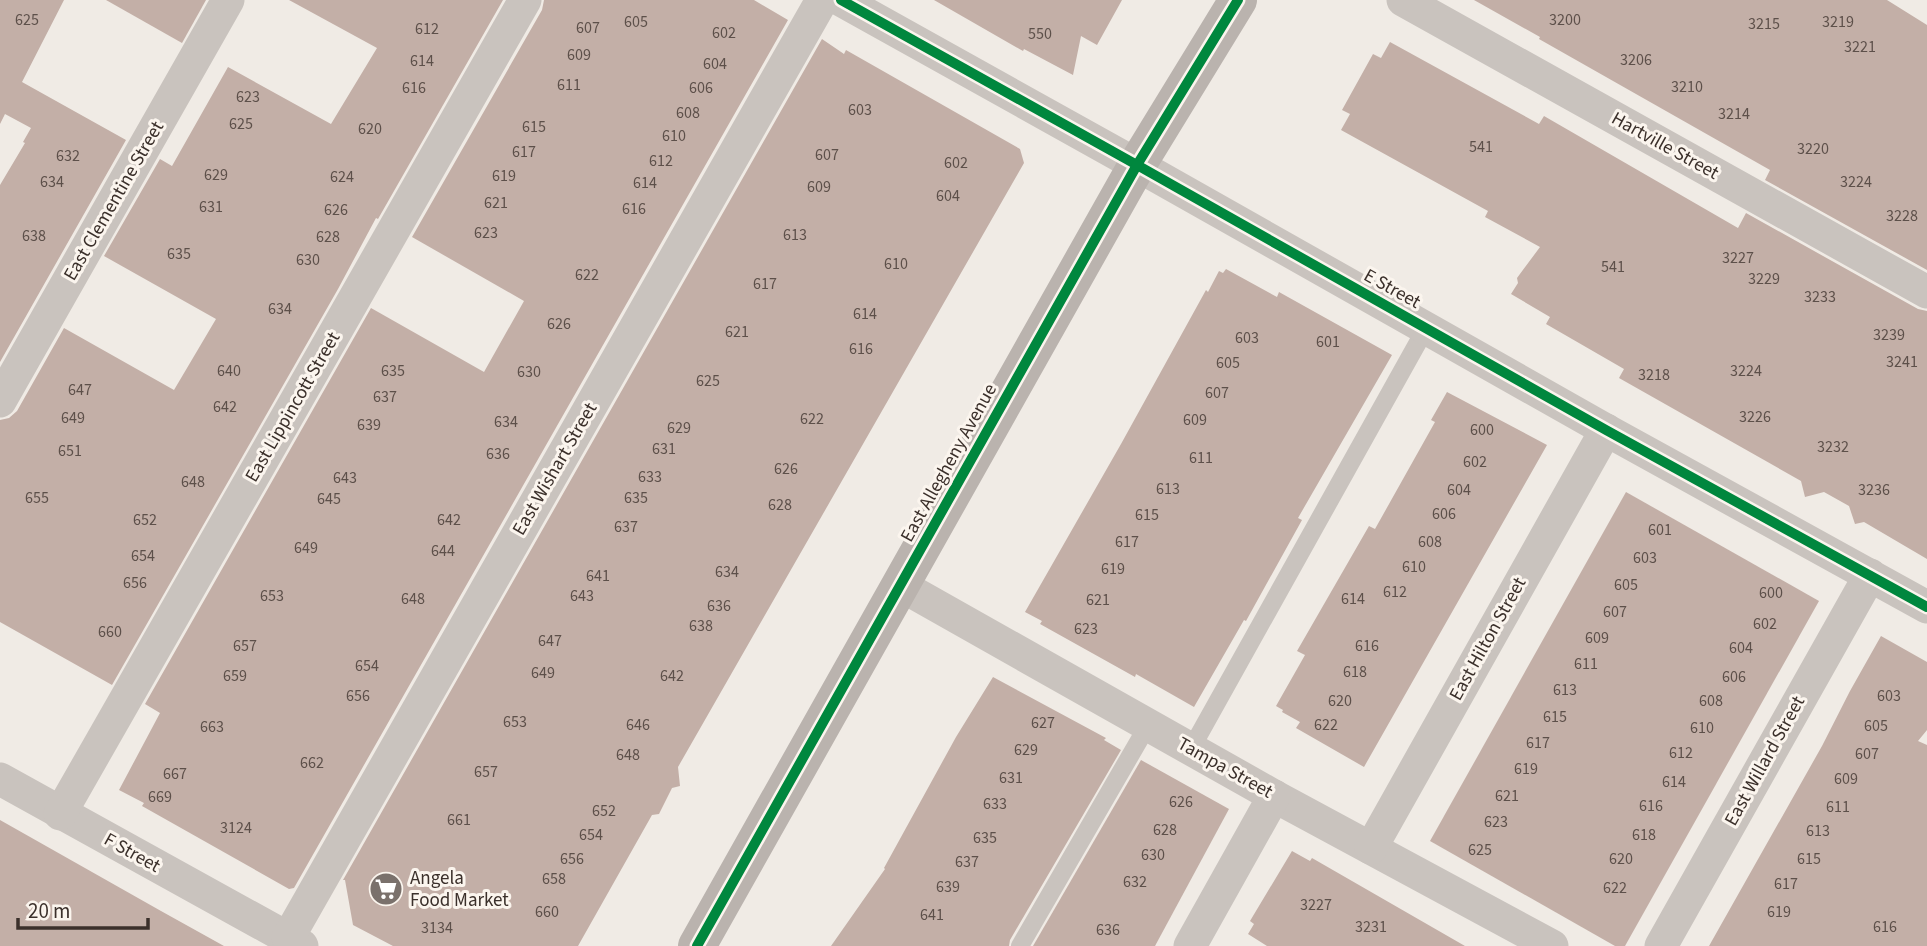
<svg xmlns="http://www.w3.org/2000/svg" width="1927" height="946" viewBox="0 0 1927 946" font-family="'Source Sans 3',sans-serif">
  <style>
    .building { fill: #c3afa7 }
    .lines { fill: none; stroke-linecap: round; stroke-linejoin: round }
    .service { stroke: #c9c3be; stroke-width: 18 }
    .minor { stroke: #c9c3be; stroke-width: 33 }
    .secondary { stroke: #bab3ae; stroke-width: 38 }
    .cycleway-casing { stroke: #fbf5ee; stroke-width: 15 }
    .cycleway { stroke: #00873e; stroke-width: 10 }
    .labels { text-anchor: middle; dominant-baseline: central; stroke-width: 6; stroke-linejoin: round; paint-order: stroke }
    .number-label { font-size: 16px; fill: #5d504a }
    .street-label { font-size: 19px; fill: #3b302b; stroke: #fbf5ee }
    .poi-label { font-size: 19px; fill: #3b302b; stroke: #fbf5ee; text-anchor: start }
  </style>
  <rect width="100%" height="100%" fill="#f0ebe5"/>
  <g class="building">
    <polygon points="0,0 64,0 22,82 126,140 0,362 0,185 25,143 23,142 31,128 5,114 0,124"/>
    <polygon points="106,0 206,0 182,43"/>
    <polygon points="289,0 503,0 378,219 376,218 338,289 112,685 0,622 0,420 9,418 17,411 64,328 174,390 216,319 104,256 160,159 172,166 228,67 331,124 377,48"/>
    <polygon points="544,0 754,0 788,20 294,888 289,889 142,806 144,803 119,790 160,713 145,704 371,308 484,372 524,301 412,237 542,10"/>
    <polygon points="934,0 1122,0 1097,45 1081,36 1073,75 1024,49 1023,51"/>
    <polygon points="1474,0 1887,0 1927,25 1927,270 1765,180 1770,170 1539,39 1540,37"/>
    <polygon points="822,39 844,54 846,50 1020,149 1024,163 678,767 680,786 672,788 659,814 652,815 578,946 393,946 353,925 345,880 343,880"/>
    <polygon points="1390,42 1539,124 1544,116 1738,228 1746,213 1918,309 1927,311 1927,559 1864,522 1855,524 1849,506 1824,492 1805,497 1801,481 1619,378 1624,369 1546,324 1550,317 1511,294 1518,283 1517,278 1540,247 1485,217 1488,211 1341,130 1350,114 1342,110 1373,54 1381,58"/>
    <polygon points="1226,269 1277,297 1279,292 1392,355 1298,518 1302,520 1246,621 1244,620 1194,707 1136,674 1135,677 1040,624 1042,621 1025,612 1121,444 1206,290 1208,292 1219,271 1223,273"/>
    <polygon points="1447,392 1547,445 1364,767 1296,728 1300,722 1282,712 1283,710 1276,706 1305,655 1297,651 1369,526 1375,529 1435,422 1431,420"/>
    <polygon points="1626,492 1819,601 1625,946 1615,946 1430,841"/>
    <polygon points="1881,636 1927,662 1927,730 1918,741 1927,745 1927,946 1709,946 1822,746 1850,691"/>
    <polygon points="993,677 1106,738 1104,740 1121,750 1010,940 1009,946 831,946 885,869 884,868 956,737"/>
    <polygon points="1141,760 1229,809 1155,946 1033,946"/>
    <polygon points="0,820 161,911 224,946 0,946"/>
    <polygon points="1292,851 1310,861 1312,858 1465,946 1267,946 1248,934 1254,924 1250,921"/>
  </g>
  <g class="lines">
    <g class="service">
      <polyline points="1191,749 1426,328"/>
      <polyline points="1020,946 1148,725"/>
    </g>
    <g class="minor">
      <polyline points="841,0 1137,165 1606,430 1927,607"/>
      <polyline points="1403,0 1927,292"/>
      <polyline points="0,401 228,0"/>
      <polyline points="900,585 1274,796 1552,946"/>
      <polyline points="0,779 302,946"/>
      <polyline points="60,814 525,0"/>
      <polyline points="1371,848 1606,430"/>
      <polyline points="288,938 822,0"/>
      <polyline points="1190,946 1274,796"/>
      <polyline points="1661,946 1870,575"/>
    </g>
    <polyline class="secondary" points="697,946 1137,165 1238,0"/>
    <defs>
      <g id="cycleway">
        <polyline points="841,0 1137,165 1606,430 1927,607"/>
        <polyline points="697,946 1137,165 1238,0"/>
      </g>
    </defs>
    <use href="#cycleway" class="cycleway-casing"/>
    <use href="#cycleway" class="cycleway"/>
  </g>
  <defs>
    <symbol id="supermarket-disc" viewBox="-11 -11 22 22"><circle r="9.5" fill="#7a716c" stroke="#fbf5ee"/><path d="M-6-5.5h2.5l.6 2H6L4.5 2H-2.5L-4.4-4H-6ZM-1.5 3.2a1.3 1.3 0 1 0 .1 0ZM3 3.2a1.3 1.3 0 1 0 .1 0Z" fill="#fff"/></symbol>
  </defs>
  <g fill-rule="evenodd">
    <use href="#supermarket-disc" x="367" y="870" width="38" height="38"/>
  </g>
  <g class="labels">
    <g class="number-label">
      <text x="27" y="20">625</text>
      <text x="1565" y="20">3200</text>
      <text x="636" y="22">605</text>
      <text x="1838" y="22">3219</text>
      <text x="1764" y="24">3215</text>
      <text x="588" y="28">607</text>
      <text x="427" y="29">612</text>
      <text x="724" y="33">602</text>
      <text x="1040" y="34">550</text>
      <text x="1860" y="47">3221</text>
      <text x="579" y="55">609</text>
      <text x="1636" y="60">3206</text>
      <text x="422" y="61">614</text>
      <text x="715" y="64">604</text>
      <text x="569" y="85">611</text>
      <text x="1687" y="87">3210</text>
      <text x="414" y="88">616</text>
      <text x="701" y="88">606</text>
      <text x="248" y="97">623</text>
      <text x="860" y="110">603</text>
      <text x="688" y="113">608</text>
      <text x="1734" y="114">3214</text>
      <text x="241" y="124">625</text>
      <text x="534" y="127">615</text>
      <text x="370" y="129">620</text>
      <text x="674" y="136">610</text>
      <text x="1481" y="147">541</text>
      <text x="1813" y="149">3220</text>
      <text x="524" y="152">617</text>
      <text x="827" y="155">607</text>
      <text x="68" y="156">632</text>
      <text x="661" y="161">612</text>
      <text x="956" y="163">602</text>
      <text x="216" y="175">629</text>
      <text x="504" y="176">619</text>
      <text x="342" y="177">624</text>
      <text x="52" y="182">634</text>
      <text x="1856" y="182">3224</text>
      <text x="645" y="183">614</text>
      <text x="819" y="187">609</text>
      <text x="948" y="196">604</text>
      <text x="496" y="203">621</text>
      <text x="211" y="207">631</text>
      <text x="634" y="209">616</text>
      <text x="336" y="210">626</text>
      <text x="1902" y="216">3228</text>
      <text x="486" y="233">623</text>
      <text x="795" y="235">613</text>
      <text x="34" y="236">638</text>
      <text x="328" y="237">628</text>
      <text x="179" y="254">635</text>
      <text x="1738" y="258">3227</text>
      <text x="308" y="260">630</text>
      <text x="896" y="264">610</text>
      <text x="1613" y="267">541</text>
      <text x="587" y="275">622</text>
      <text x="1764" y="279">3229</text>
      <text x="765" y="284">617</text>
      <text x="1820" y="297">3233</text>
      <text x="280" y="309">634</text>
      <text x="865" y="314">614</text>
      <text x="559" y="324">626</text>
      <text x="737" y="332">621</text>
      <text x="1889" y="335">3239</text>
      <text x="1247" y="338">603</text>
      <text x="1328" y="342">601</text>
      <text x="861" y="349">616</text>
      <text x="1902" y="362">3241</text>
      <text x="1228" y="363">605</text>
      <text x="229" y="371">640</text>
      <text x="393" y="371">635</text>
      <text x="1746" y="371">3224</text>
      <text x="529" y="372">630</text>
      <text x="1654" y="375">3218</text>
      <text x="708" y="381">625</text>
      <text x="80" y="390">647</text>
      <text x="1217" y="393">607</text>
      <text x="385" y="397">637</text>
      <text x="225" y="407">642</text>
      <text x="1755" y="417">3226</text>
      <text x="73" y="418">649</text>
      <text x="812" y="419">622</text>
      <text x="1195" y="420">609</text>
      <text x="506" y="422">634</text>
      <text x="369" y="425">639</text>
      <text x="679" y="428">629</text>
      <text x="1482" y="430">600</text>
      <text x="1833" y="447">3232</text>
      <text x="664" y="449">631</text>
      <text x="70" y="451">651</text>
      <text x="498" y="454">636</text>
      <text x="1201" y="458">611</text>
      <text x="1475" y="462">602</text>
      <text x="786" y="469">626</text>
      <text x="650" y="477">633</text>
      <text x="345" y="478">643</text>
      <text x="193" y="482">648</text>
      <text x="1168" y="489">613</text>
      <text x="1459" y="490">604</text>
      <text x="1874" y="490">3236</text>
      <text x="37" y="498">655</text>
      <text x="636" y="498">635</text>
      <text x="329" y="499">645</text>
      <text x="780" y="505">628</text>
      <text x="1444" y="514">606</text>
      <text x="1147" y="515">615</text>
      <text x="145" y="520">652</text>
      <text x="449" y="520">642</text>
      <text x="626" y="527">637</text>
      <text x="1660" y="530">601</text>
      <text x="1127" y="542">617</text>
      <text x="1430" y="542">608</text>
      <text x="306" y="548">649</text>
      <text x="443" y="551">644</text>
      <text x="143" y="556">654</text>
      <text x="1645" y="558">603</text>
      <text x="1414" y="567">610</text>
      <text x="1113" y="569">619</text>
      <text x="727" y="572">634</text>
      <text x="598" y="576">641</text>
      <text x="135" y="583">656</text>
      <text x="1626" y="585">605</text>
      <text x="1395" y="592">612</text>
      <text x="1771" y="593">600</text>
      <text x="272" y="596">653</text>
      <text x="582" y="596">643</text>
      <text x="413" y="599">648</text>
      <text x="1353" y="599">614</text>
      <text x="1098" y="600">621</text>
      <text x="719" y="606">636</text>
      <text x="1615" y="612">607</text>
      <text x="1765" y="624">602</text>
      <text x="701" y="626">638</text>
      <text x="1086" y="629">623</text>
      <text x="110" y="632">660</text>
      <text x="1597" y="638">609</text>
      <text x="550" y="641">647</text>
      <text x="245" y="646">657</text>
      <text x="1367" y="646">616</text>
      <text x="1741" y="648">604</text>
      <text x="1586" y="664">611</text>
      <text x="367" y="666">654</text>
      <text x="1355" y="672">618</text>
      <text x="543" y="673">649</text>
      <text x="235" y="676">659</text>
      <text x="672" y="676">642</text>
      <text x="1734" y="677">606</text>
      <text x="1565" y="690">613</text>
      <text x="358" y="696">656</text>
      <text x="1889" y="696">603</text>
      <text x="1340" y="701">620</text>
      <text x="1711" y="701">608</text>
      <text x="1555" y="717">615</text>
      <text x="515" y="722">653</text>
      <text x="1043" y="723">627</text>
      <text x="638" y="725">646</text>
      <text x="1326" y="725">622</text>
      <text x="1876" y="726">605</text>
      <text x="212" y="727">663</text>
      <text x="1702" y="728">610</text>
      <text x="1538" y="743">617</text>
      <text x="1026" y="750">629</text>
      <text x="1681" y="753">612</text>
      <text x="1867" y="754">607</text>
      <text x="628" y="755">648</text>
      <text x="312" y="763">662</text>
      <text x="1526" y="769">619</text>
      <text x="486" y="772">657</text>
      <text x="175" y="774">667</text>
      <text x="1011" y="778">631</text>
      <text x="1846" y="779">609</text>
      <text x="1674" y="782">614</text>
      <text x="1507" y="796">621</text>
      <text x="160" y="797">669</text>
      <text x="1181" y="802">626</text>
      <text x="995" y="804">633</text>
      <text x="1651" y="806">616</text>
      <text x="1838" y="807">611</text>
      <text x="604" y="811">652</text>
      <text x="459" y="820">661</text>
      <text x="1496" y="822">623</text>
      <text x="236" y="828">3124</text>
      <text x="1165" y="830">628</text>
      <text x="1818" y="831">613</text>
      <text x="591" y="835">654</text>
      <text x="1644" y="835">618</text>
      <text x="985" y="838">635</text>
      <text x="1480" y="850">625</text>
      <text x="1153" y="855">630</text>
      <text x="572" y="859">656</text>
      <text x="1621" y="859">620</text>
      <text x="1809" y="859">615</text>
      <text x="967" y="862">637</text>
      <text x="554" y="879">658</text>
      <text x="1135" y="882">632</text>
      <text x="1786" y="884">617</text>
      <text x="948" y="887">639</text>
      <text x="1615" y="888">622</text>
      <text x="1316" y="905">3227</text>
      <text x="547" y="912">660</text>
      <text x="1779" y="912">619</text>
      <text x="932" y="915">641</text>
      <text x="1371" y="927">3231</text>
      <text x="1885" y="927">616</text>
      <text x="437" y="928">3134</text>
      <text x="1108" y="930">636</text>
    </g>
    <g class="street-label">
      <text transform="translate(1665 146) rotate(29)">Hartville Street</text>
      <text transform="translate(114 201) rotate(-60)">East Clementine Street</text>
      <text transform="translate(1392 289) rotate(29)">E Street</text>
      <text transform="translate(293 407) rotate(-60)">East Lippincott Street</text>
      <text transform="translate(949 463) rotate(-61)">East Allegheny Avenue</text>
      <text transform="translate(555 469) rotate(-60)">East Wishart Street</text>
      <text transform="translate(1488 639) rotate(-61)">East Hilton Street</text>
      <text transform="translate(1765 761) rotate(-61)">East Willard Street</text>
      <text transform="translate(1225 768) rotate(29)">Tampa Street</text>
      <text transform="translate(132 853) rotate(29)">F Street</text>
    </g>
    <g class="poi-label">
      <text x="410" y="878">Angela<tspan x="410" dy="22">Food Market</tspan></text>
    </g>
  </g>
  <path d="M18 918v10h130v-10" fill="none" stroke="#3b302b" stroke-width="3.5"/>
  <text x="28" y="918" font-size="21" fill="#3b302b" stroke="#fbf5ee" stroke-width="5" paint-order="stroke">20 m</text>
</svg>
